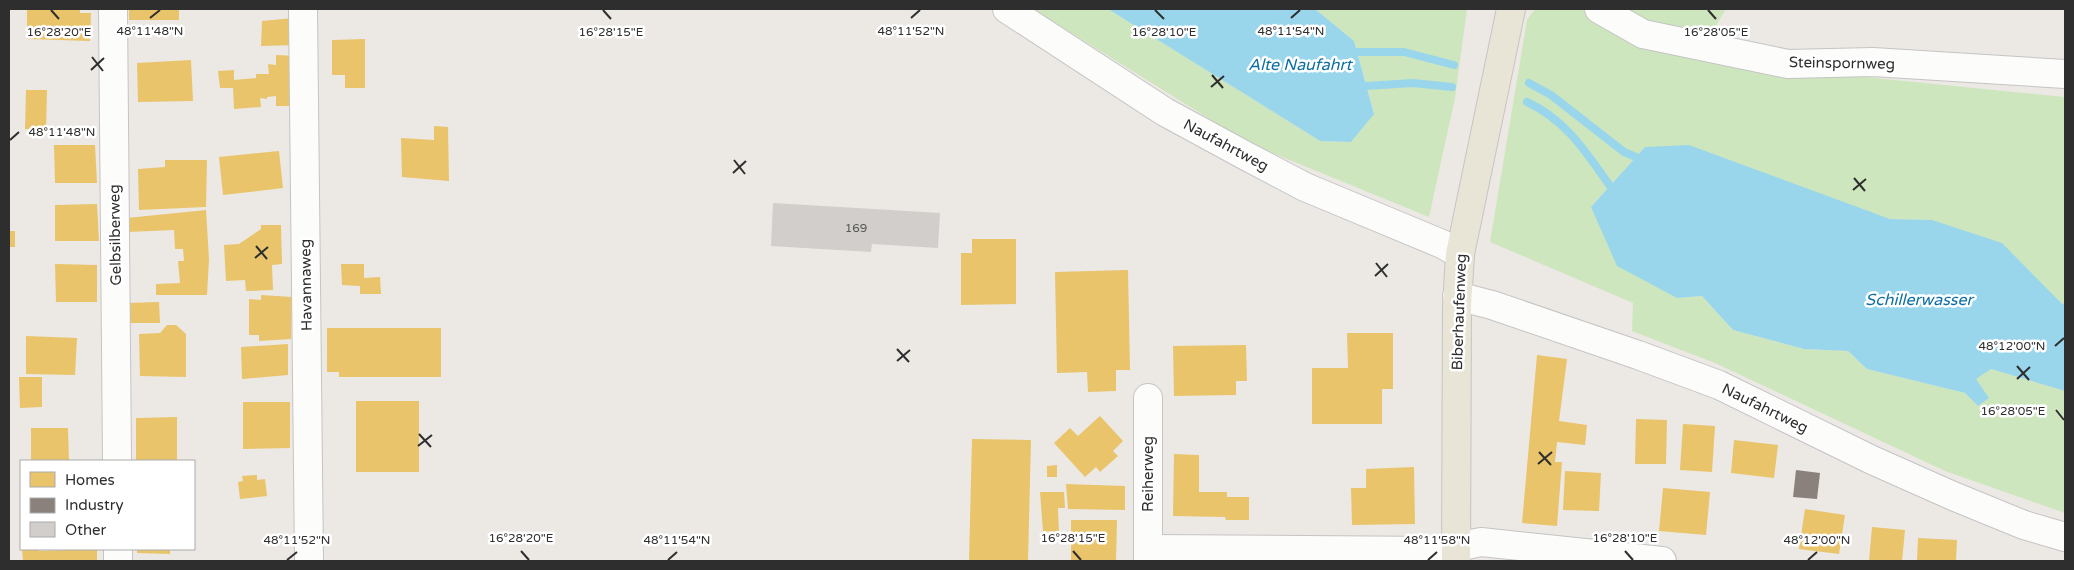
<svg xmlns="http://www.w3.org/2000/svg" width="2074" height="570" viewBox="0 0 2074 570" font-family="'Varela Round',sans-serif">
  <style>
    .green { fill: #cee6be }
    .water { fill: #99d6ec }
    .homes { fill: #e9c46a }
    .industry { fill: #8a817c }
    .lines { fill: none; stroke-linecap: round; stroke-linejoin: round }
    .stream { stroke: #99d6ec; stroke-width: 8 }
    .building { fill: #d1cecb }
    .minor-casing { stroke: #c5c4c5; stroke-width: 30 }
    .major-casing { stroke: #c6c5c4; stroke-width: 30 }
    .minor { stroke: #fcfcfb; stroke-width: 28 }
    .major { stroke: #e8e4d6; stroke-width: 28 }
    .ticks { fill: none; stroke: #2e2e2e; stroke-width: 2 }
    .labels { text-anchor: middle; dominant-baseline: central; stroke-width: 5; stroke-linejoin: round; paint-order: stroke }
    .number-label { font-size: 12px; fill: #585857 }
    .street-label { font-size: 15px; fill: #2e2e2e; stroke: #fff }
    .water-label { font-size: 16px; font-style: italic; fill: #0d6fa3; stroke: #fff }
    .ticks-label { font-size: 12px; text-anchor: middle; fill: #2e2e2e; stroke: #fff; stroke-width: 5; stroke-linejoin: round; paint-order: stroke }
  </style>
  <rect width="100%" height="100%" fill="#ece8e4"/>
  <g class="green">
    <polygon points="1033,9 1108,9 1320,141 1351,142 1374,113 1354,41 1315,9 1467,9 1455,98 1429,217 1248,143"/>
    <polygon points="1535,9 1726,9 1695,60 2065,97 2065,303 2062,304 1932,220 1890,219 1645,147 1591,207 1677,298 1702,296 1733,330 1804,349 1848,351 1867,369 1965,393 1978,406 1975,379 1991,369 2065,391 2065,513 1945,471 1715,363 1632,331 1633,303 1490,242 1527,20"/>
  </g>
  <g class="water">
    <polygon points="1108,9 1315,9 1354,41 1374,114 1351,142 1320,141"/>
    <polygon points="1689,145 1890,219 1932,220 2002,243 2062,304 2065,303 2065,391 1991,369 1976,379 1989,398 1978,406 1965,393 1867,369 1848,351 1804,349 1733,330 1702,296 1677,298 1617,266 1591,207 1645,147"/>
  </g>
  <g class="homes">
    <polygon points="27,9 80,9 80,13 91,13 90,41 27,39"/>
    <rect x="129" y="9" width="50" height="11"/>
    <polygon points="294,18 296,45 261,46 262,21"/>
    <polygon points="365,39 365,88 345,88 345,75 332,75 332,40"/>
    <polygon points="276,55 298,56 297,106 276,106 276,96 267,97 267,99 260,98 261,107 234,109 233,88 220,88 218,71 234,70 234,80 256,78 256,74 269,74 268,64 276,65"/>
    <polygon points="191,60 193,101 138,102 137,63"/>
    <polygon points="26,90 47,90 46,130 25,129"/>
    <polygon points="434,126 448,127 449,181 402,177 401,138 434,140"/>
    <polygon points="54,145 95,145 97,183 55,183"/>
    <polygon points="279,151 283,188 223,195 219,157"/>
    <polygon points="165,160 207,160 206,207 139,210 138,169 165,167"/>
    <polygon points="97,204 99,241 55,241 55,205"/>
    <polygon points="206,210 209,259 207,295 156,295 156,284 180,283 178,261 184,261 183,249 175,249 174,230 127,232 127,218"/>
    <polygon points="261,225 281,225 282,264 272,265 273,290 246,291 245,280 226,281 224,245 239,244 261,229"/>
    <rect x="9" y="231" width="6" height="16"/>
    <polygon points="972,239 1016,239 1016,304 961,305 961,253 972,253"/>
    <polygon points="55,264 97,265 97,302 56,302"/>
    <polygon points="341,264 364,264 364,278 380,277 381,294 360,294 360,286 342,285"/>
    <polygon points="1128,270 1130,370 1116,370 1116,391 1088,392 1087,372 1057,373 1055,272"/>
    <polygon points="261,295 292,297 291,339 259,341 259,335 249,335 249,299 261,300"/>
    <polygon points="159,302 160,323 127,323 126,303"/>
    <polygon points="167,325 176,325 186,334 186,377 140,376 139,334 160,333"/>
    <polygon points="327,328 441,328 441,377 339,377 339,372 327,372"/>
    <polygon points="1347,333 1393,333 1393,389 1382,389 1382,424 1312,424 1312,368 1348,368"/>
    <polygon points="26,336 77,338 75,375 26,374"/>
    <polygon points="288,344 288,375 242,379 241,347"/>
    <polygon points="1246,345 1247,381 1236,381 1236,395 1174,396 1173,346"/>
    <polygon points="1537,355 1567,359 1559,421 1587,425 1585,445 1557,442 1555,462 1562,462 1557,526 1522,523"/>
    <polygon points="19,377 42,377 42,407 20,408"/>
    <rect x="356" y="401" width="63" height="71"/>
    <polygon points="243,402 290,402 290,448 243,449"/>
    <polygon points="1100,416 1123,441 1113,451 1118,456 1100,472 1096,467 1085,477 1054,443 1070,428 1078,436"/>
    <polygon points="177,417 177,461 136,461 136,418"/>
    <polygon points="1636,419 1667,420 1666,464 1635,464"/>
    <polygon points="1683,424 1715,426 1712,472 1680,470"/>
    <polygon points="31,428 68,428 69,461 31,461"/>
    <polygon points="972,439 1031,440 1028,561 969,561"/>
    <polygon points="1734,440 1778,445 1774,478 1731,473"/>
    <polygon points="1174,454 1199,455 1199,492 1227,492 1227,497 1249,497 1249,520 1226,520 1225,517 1173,516"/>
    <polygon points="1057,465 1057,477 1047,477 1047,466"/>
    <polygon points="1414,467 1415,524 1352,525 1351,488 1366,488 1366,469"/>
    <polygon points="1565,471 1601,473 1599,511 1563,510"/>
    <polygon points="257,475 257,480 265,479 267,496 240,499 238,482 243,481 242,476"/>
    <polygon points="1066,484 1125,486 1125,510 1068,509"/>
    <polygon points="1663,488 1710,492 1706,535 1659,531"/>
    <polygon points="1040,492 1064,492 1065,508 1058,508 1059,532 1043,531"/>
    <polygon points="1805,509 1845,515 1839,554 1799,549"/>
    <polygon points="1071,520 1117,520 1116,561 1071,561"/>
    <polygon points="1872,527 1905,530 1902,561 1869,561"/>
    <polygon points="1918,538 1957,540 1956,561 1917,561"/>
    <polygon points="22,549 39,549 39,551 97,549 97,561 23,561"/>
    <polygon points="137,549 170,549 170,554 137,553"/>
  </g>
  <polygon class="industry" points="1796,470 1820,473 1817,499 1793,497"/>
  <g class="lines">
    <g class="stream">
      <polyline points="1357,52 1404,52 1454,65"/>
      <polyline points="1529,83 1551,95 1624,152 1636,157"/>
      <polyline points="1366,86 1413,83 1452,87"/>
      <path d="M1527,102c39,18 59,50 83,84"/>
    </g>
  </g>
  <polygon class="building" points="773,203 940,213 938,248 872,244 871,252 771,246"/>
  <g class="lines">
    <defs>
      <g id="minor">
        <polyline points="113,9 117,461"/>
        <polyline points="303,9 309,561"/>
        <polyline points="1007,9 1165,112 1246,156 1305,187 1442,244 1460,254"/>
        <polyline points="1599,9 1643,34 1788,64 1873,62 2065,74"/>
        <polyline points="1457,296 1492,305 1638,355 1719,385 1872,460 1953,496 2024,525 2065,537"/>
        <polyline points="118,549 118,561"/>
        <polyline points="1148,549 1438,551 1481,542 1662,561"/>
        <polyline points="1148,561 1148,398"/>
      </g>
      <polyline id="major" points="1456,561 1457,306 1460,254 1511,9"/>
    </defs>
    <use href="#minor" class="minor-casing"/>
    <use href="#major" class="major-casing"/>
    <use href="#minor" class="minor"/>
    <use href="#major" class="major"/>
  </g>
  <path class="ticks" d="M51,10l8,9M603,10l8,9M1155,10l9,9M1708,10l8,9M150,18l10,-8M911,18l9,-8M1291,18l9,-8M92,57l11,14M91,70l13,-12M1212,75l11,13M1211,87l13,-11M10,140l9,-8M734,160l11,14M733,173l13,-12M1854,178l11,13M1853,190l13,-11M256,246l11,13M255,258l13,-11M1376,263l11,14M1375,276l13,-12M2055,346l9,-8M897,349l12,13M897,361l13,-11M2017,366l12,14M2017,379l13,-12M2056,410l8,10M419,434l12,13M418,446l14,-11M1539,452l12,13M1538,464l14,-12M521,551l8,9M1073,551l8,9M1625,551l8,9M287,560l10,-8M668,560l9,-8M1428,560l9,-8M1808,560l9,-8"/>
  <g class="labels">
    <g class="number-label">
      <text x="856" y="228">169</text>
    </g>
    <g class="street-label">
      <text transform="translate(1842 63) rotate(1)">Steinspornweg</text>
      <text transform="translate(1226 145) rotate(28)">Naufahrtweg</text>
      <text transform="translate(115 235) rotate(-91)">Gelbsilberweg</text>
      <text transform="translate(306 285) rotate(-91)">Havannaweg</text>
      <text transform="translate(1459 312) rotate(-88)">Biberhaufenweg</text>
      <text transform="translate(1765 408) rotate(26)">Naufahrtweg</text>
      <text transform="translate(1148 474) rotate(-90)">Reiherweg</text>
    </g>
    <g class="water-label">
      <text x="1300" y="65">Alte Naufahrt</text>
      <text x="1919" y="300">Schillerwasser</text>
    </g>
  </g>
  <g class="ticks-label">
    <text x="150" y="35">48°11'48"N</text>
    <text x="911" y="35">48°11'52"N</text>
    <text x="1291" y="35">48°11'54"N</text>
    <text x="59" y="36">16°28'20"E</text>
    <text x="611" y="36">16°28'15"E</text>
    <text x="1164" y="36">16°28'10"E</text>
    <text x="1716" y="36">16°28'05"E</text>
    <text x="62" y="136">48°11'48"N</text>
    <text x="2012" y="350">48°12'00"N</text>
    <text x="2013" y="415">16°28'05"E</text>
    <text x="521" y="542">16°28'20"E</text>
    <text x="1073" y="542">16°28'15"E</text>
    <text x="1625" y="542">16°28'10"E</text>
    <text x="297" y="544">48°11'52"N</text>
    <text x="677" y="544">48°11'54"N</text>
    <text x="1437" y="544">48°11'58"N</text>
    <text x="1817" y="544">48°12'00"N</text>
  </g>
  <rect width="2074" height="570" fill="none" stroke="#2e2e2e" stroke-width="20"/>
  <rect x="20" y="460" width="175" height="90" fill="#ffffff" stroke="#ababab"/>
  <rect x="30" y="472" width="25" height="15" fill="#e9c46a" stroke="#ababab"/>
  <text x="65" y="485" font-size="15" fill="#2e2e2e">Homes</text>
  <rect x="30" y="498" width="25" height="15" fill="#8a817c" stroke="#ababab"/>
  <text x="65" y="510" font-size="15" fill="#2e2e2e">Industry</text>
  <rect x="30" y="522" width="25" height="15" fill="#d1cecb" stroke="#ababab"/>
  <text x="65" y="535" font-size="15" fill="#2e2e2e">Other</text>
</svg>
